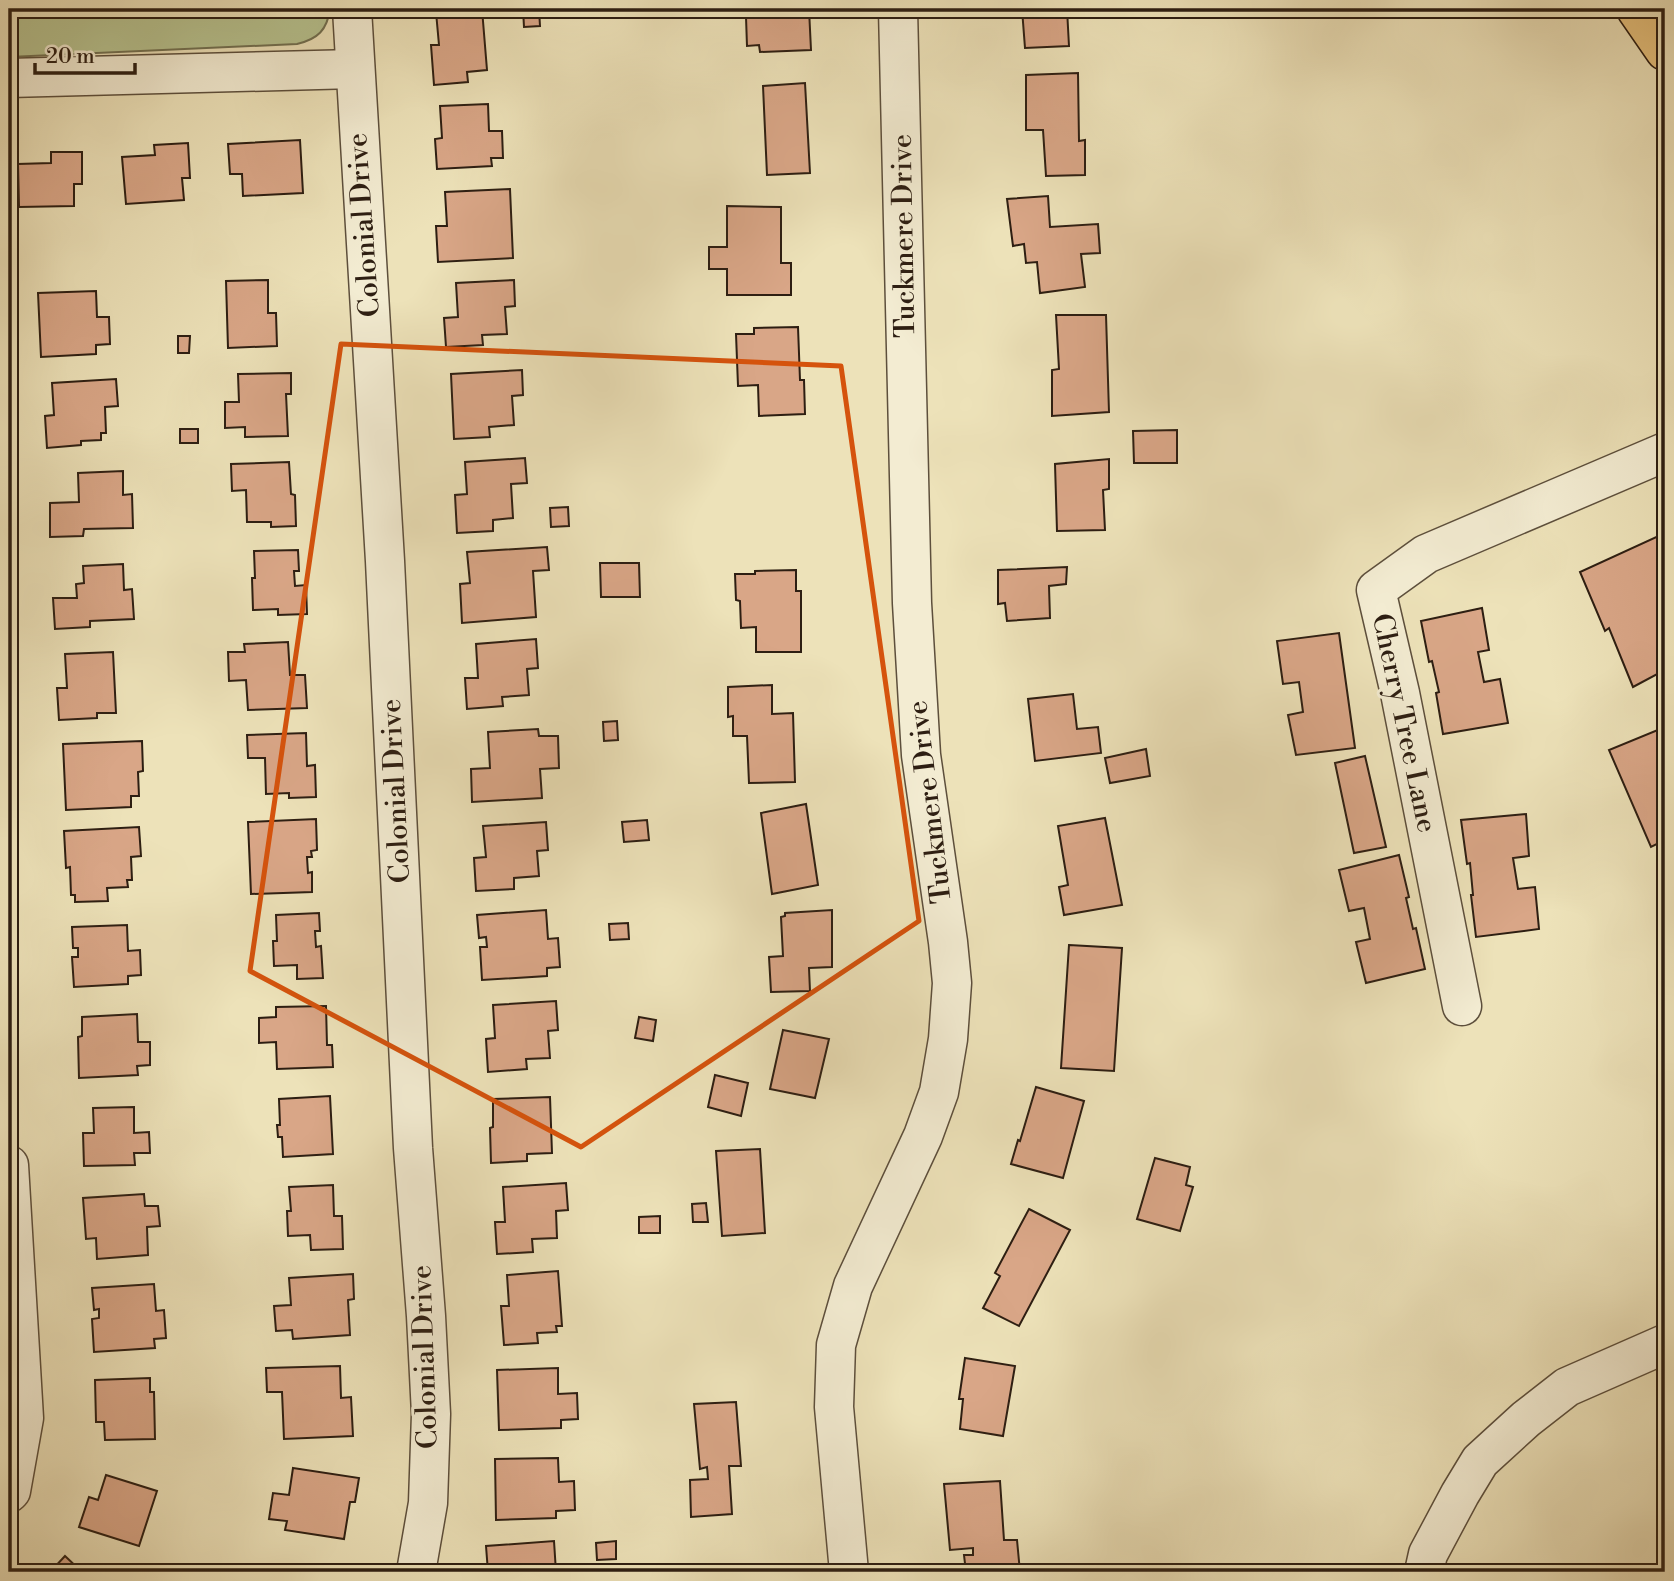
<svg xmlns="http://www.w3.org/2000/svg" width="1674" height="1581" viewBox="0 0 1674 1581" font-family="'Libre Bodoni',serif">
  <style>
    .green { fill: #b7c390; stroke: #727051; stroke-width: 2 }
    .building { fill: #d9a687; stroke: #2d1e12; stroke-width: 2 }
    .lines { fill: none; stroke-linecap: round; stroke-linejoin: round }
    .minor-casing { stroke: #5d4f3c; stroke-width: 41 }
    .major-casing { stroke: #2d1e12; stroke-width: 41 }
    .minor { stroke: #f3ecd2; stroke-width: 38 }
    .major { stroke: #e6c17c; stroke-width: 38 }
    .marked { fill: none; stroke: #d5530d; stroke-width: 5; stroke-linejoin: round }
    .labels { text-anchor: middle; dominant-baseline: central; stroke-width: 6; stroke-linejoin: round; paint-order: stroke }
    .street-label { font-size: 28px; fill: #2d1e12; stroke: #f3ecd2 }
  </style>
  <rect width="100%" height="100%" fill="#ede2b9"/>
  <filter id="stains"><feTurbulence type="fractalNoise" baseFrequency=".00286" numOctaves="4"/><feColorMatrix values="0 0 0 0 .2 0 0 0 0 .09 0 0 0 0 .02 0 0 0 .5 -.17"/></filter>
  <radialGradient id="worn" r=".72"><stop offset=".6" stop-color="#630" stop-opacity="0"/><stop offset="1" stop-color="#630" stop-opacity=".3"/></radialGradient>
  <path class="green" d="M9,9h321c-3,21 -12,30 -33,35l-288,13z"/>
  <g class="building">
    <polygon points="482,9 487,70 467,72 468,82 434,85 431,45 439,45 436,12"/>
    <polygon points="523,9 539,9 540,26 524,27"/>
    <polygon points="759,9 809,9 811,50 760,52 759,45 747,46 746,17 759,17"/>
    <polygon points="1022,9 1067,9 1069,46 1025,48"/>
    <polygon points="1078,73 1079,141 1085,140 1085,175 1046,176 1043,130 1026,130 1026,75"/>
    <polygon points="805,83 810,173 767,175 763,86"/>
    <polygon points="488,104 489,131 502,131 503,158 491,158 492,166 437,169 435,139 442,138 440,106"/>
    <polygon points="300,140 303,193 243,196 242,174 230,174 228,144"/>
    <polygon points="188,143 190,178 182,178 184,200 126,204 122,157 155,155 154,145"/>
    <polygon points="51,152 82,152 82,184 74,184 74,206 19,207 18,164 51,163"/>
    <polygon points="510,189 513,258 438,262 436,226 447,226 445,192"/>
    <polygon points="1048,196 1050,227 1098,224 1100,253 1081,254 1085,287 1040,293 1037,262 1026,263 1024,244 1013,246 1007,199"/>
    <polygon points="727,206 781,207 781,263 791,263 791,295 727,295 727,269 709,269 709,247 727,247"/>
    <polygon points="268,280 268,313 276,313 277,346 228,348 226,281"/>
    <polygon points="514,280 515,306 505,307 507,334 482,335 483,345 446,347 444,318 458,317 456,283"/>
    <polygon points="96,291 97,317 109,317 110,344 96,345 96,354 41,357 38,293"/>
    <polygon points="1056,315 1106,315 1109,412 1052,416 1052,370 1059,369"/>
    <polygon points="798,327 800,380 804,380 805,414 759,416 758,385 738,386 736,334 754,334 754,328"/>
    <polygon points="178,336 190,336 189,353 178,353"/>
    <polygon points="522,370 523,395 512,396 514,425 489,427 490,437 454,439 451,374"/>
    <polygon points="291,373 291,394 286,394 288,436 245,437 245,427 225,428 225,402 239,402 238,374"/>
    <polygon points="116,379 118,406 105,407 106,433 101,433 101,440 81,441 81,445 47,448 45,416 54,415 52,383"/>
    <rect x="180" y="429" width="18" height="14"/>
    <polygon points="1177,430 1177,463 1134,463 1133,431"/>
    <polygon points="525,458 527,483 511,484 513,518 493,520 493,531 457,533 455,495 467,494 465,462"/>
    <polygon points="1109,459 1109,489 1103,490 1105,530 1057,531 1055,464"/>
    <polygon points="289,462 291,494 295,495 296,526 271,527 271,522 247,522 246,490 232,491 231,464"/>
    <polygon points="123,471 123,495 132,494 133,528 84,529 83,536 50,537 50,503 79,502 78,473"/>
    <polygon points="568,507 569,526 551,527 550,508"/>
    <polygon points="1665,533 1665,670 1633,687 1609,628 1605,631 1580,572"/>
    <polygon points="547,547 549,570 533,571 536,617 462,623 460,584 470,583 467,552"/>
    <polygon points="298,550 299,571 294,571 295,586 306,585 307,614 278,615 278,609 253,610 252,578 255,578 254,551"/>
    <polygon points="600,563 639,563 640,597 601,597"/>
    <polygon points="123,564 124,590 132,589 134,619 90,621 90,627 55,629 53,598 77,598 76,584 84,583 83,566"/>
    <polygon points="1067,567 1066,584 1049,586 1050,618 1007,621 1005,603 998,604 998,570"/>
    <polygon points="796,570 796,591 801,591 801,652 756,652 756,627 741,628 740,601 736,600 735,574 755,574 755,571"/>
    <polygon points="1482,608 1489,650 1478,652 1484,682 1500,679 1508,723 1443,734 1436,693 1439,692 1432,661 1429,662 1421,621"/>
    <polygon points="1339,633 1355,748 1296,755 1288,715 1303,712 1299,682 1283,684 1277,641"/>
    <polygon points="536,639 538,668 527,669 529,695 502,697 503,706 467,709 465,678 478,678 476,644"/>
    <polygon points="288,642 290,675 305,675 307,708 248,710 246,680 229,681 228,652 245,652 244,644"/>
    <polygon points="113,652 116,713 97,713 97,718 59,720 57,688 67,688 65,654"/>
    <polygon points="772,685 772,714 793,713 795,782 749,783 747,736 733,736 733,716 728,717 728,687"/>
    <polygon points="1073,694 1077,729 1098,727 1101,753 1035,761 1028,699"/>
    <polygon points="617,721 618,740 604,741 603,722"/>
    <polygon points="1665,727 1665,840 1651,847 1609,750"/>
    <polygon points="538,729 539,736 558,736 559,768 540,769 542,798 472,802 471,769 490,768 488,732"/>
    <polygon points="306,733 307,766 315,765 316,797 289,798 289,793 266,794 265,758 248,758 247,735"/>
    <polygon points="142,741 143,771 138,772 139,796 131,796 131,807 66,810 63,744"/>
    <polygon points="1146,749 1150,776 1110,783 1105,758"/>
    <polygon points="1365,756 1386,847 1354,853 1335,763"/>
    <polygon points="806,804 818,885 772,894 761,813"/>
    <polygon points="1526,814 1529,856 1513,858 1518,889 1535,887 1539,929 1476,937 1471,895 1473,895 1470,863 1467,864 1461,820"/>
    <polygon points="1105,818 1122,905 1064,915 1059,887 1068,885 1058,826"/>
    <polygon points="316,819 317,850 311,851 312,857 307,857 308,873 312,872 312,892 251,894 248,822"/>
    <polygon points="647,820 649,840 624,842 622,822"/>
    <polygon points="546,822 548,850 537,851 539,876 514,878 514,889 476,891 474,858 486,857 483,826"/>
    <polygon points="139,827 141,856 131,857 132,880 127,880 128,887 107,888 108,901 75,902 75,895 71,895 70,867 66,868 64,831"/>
    <polygon points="1399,855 1409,897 1406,898 1413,929 1416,928 1425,969 1366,983 1356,942 1370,939 1364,908 1349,911 1339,870"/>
    <polygon points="546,910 548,939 558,938 560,967 547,968 547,976 482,980 480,947 487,947 486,937 479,938 477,915"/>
    <polygon points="832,910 832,967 809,968 810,991 771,992 769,957 783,956 781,917 785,916 785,913"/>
    <polygon points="319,913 320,931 315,931 316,947 321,946 323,978 297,979 297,965 274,966 273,941 277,941 276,915"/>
    <polygon points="628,923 629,939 610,940 609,924"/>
    <polygon points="127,925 128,951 140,950 141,975 128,976 128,984 74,987 72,957 78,957 78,948 73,948 72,927"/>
    <polygon points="1069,945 1122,948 1114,1071 1061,1068"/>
    <polygon points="556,1001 558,1030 548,1031 550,1058 526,1059 527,1069 488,1072 486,1039 495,1038 493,1005"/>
    <polygon points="326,1006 327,1045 332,1045 333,1067 277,1069 276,1042 259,1043 259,1018 276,1017 276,1007"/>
    <polygon points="137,1014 138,1042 150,1042 150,1065 137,1066 138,1075 79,1078 78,1037 82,1036 82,1017"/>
    <polygon points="639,1017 656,1020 653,1041 635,1038"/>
    <polygon points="783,1030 829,1039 815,1098 770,1089"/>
    <polygon points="715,1075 748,1083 741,1116 708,1107"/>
    <polygon points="1036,1087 1084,1101 1063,1178 1011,1164 1018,1140 1020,1141"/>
    <polygon points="330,1096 333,1154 283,1157 282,1137 278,1137 277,1125 280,1125 279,1099"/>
    <polygon points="550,1097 552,1153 527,1154 527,1161 491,1163 490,1128 493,1127 493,1099"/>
    <polygon points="134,1107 134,1133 149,1132 150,1153 134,1153 135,1165 84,1166 83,1133 94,1133 93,1108"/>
    <polygon points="760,1149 765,1233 722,1236 716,1151"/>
    <polygon points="1155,1158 1190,1167 1186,1185 1193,1187 1180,1231 1137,1219"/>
    <polygon points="566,1183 568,1210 556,1211 557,1238 532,1239 533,1252 497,1254 495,1222 505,1222 503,1187"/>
    <polygon points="333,1185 334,1216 342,1216 343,1249 311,1250 310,1235 288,1236 287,1211 291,1211 289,1187"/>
    <polygon points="144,1194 145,1206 158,1206 160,1226 147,1227 148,1255 97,1259 96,1238 86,1239 83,1198"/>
    <polygon points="706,1203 708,1222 693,1222 692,1204"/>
    <polygon points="1029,1209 1070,1230 1019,1326 983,1308 1000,1276 995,1273"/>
    <polygon points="660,1216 660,1233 639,1233 639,1217"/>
    <polygon points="558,1271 562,1326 556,1326 557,1332 537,1333 538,1343 504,1345 501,1306 509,1306 507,1275"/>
    <polygon points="353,1274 354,1299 348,1300 350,1335 293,1339 292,1330 276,1331 274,1306 291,1305 289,1278"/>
    <polygon points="154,1284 156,1311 164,1310 166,1338 154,1339 155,1348 94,1352 92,1319 99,1318 99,1309 94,1310 92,1288"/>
    <polygon points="965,1358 1015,1366 1003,1436 960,1429 963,1399 959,1399"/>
    <polygon points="340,1366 341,1398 351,1397 353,1436 284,1439 282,1392 267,1392 266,1368"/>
    <polygon points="558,1368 558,1394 577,1393 578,1419 561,1420 561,1428 499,1430 497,1370"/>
    <polygon points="150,1378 150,1392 154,1392 155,1439 105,1440 104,1422 96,1422 95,1380"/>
    <polygon points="736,1402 741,1466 729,1466 732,1514 691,1517 690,1480 708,1479 707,1467 700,1469 694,1404"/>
    <polygon points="558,1458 559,1482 574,1481 575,1510 556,1511 556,1518 496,1520 495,1459"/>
    <polygon points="293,1468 359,1478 355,1502 350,1502 344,1539 285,1530 287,1521 269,1519 273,1493 289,1495"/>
    <polygon points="106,1475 157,1491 139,1546 79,1527 89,1497 98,1500"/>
    <polygon points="1000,1481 1004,1540 1017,1540 1020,1572 966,1572 964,1555 973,1555 973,1548 950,1550 944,1484"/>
    <polygon points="554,1541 556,1572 488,1572 486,1546"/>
    <polygon points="616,1541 616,1559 597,1560 596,1543"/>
    <polygon points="65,1556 82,1572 52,1572 51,1571"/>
  </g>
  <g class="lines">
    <defs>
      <g id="minor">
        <polyline points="352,9 385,561 413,1148 426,1316 431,1414 428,1503 416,1572"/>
        <polyline points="9,78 355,69"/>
        <polyline points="1462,1006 1400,693 1376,590 1426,554 1665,452"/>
        <polyline points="9,1165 24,1418 11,1491 9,1493"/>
        <polyline points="849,1572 834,1407 836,1345 853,1286 923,1136 939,1092 948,1039 952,983 948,942 921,755 912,603 898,9"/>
        <polyline points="1424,1572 1428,1554 1460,1494 1480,1461 1526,1419 1567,1387 1665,1344"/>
      </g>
      <polyline id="major" points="1636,9 1665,51"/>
    </defs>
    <use href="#minor" class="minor-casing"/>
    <use href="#major" class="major-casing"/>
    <use href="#minor" class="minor"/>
    <use href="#major" class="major"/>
  </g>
  <path class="marked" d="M341,344l500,22 78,555 -338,226 -331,-176z"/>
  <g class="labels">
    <g class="street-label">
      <text transform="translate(364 225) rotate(-94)">Colonial Drive</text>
      <text transform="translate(904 236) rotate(-91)">Tuckmere Drive</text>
      <text transform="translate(1404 723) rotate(78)">Cherry Tree Lane</text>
      <text transform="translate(396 791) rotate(-93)">Colonial Drive</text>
      <text transform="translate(930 802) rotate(-97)">Tuckmere Drive</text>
      <text transform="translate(425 1357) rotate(-92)">Colonial Drive</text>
    </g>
  </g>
  <rect width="1674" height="1581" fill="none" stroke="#ede2b9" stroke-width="35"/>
  <rect x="10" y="10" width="1653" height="1560" fill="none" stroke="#2d1e12" stroke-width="3.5"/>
  <rect x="18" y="18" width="1639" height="1546" fill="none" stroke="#2d1e12" stroke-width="2"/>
  <path d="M35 63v10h100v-10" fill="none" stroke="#2d1e12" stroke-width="3.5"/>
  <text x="46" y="63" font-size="21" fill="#2d1e12" stroke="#f3ecd2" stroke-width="5" paint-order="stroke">20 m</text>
  <rect width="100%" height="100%" filter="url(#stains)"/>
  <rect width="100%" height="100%" fill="url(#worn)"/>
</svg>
